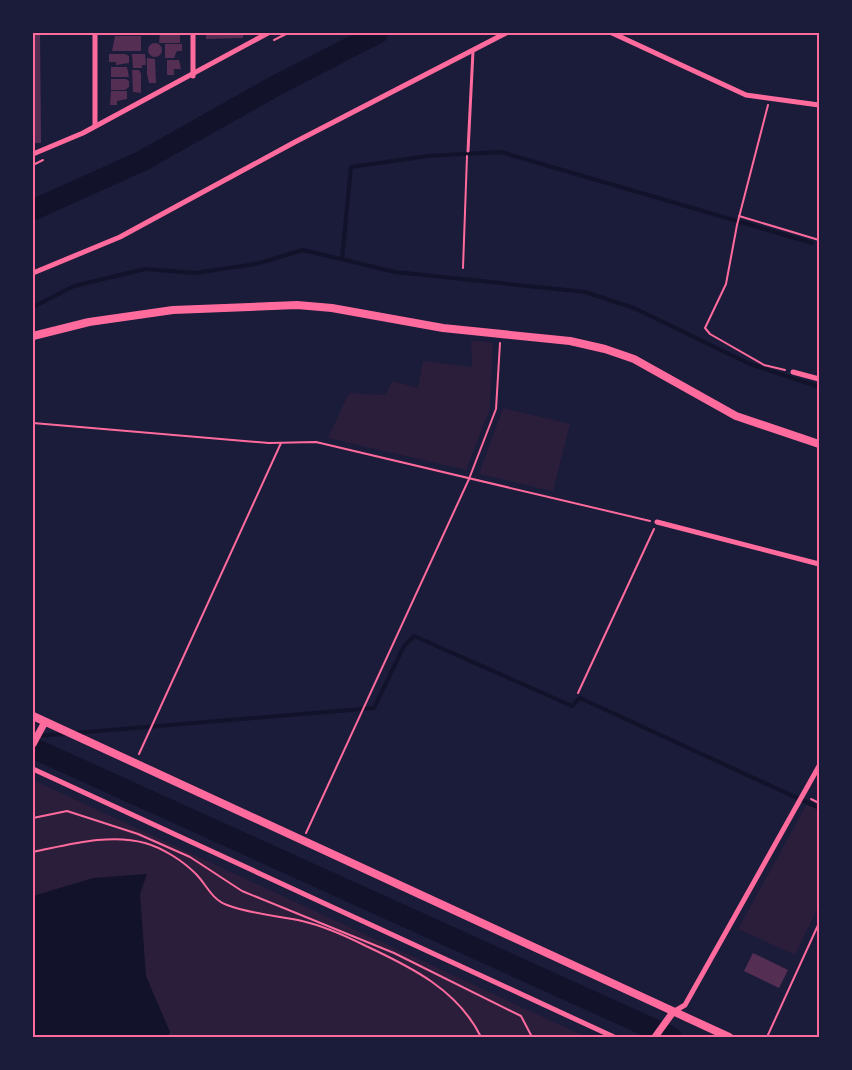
<svg xmlns="http://www.w3.org/2000/svg" width="852" height="1070" viewBox="0 0 852 1070" font-family="'Public Sans',sans-serif">
  <style>
    .green { fill: #2a1e3b }
    .water { fill: #12122b }
    .lines { fill: none; stroke-linecap: round; stroke-linejoin: round }
    .stream { stroke: #12122b; stroke-width: 4 }
    .river { stroke: #12122b; stroke-width: 21 }
    .building { fill: #542f53 }
    .path { stroke: #ff6b9d; stroke-width: 2 }
    .service { stroke: #ff6b9d; stroke-width: 3 }
    .minor { stroke: #ff6b9d; stroke-width: 5 }
    .tertiary { stroke: #ff6b9d; stroke-width: 7 }
    .secondary { stroke: #ff6b9d; stroke-width: 8 }
    .neatline { fill: none; stroke: #ff6b9d; stroke-width: 2 }
  </style>
  <rect width="100%" height="100%" fill="#1b1b3a"/>
  <g class="green">
    <polygon points="471,340 493,343 490,408 466,470 328,438 349,393 386,395 392,381 418,388 423,361 472,367"/>
    <polygon points="503,408 570,424 553,491 479,474"/>
    <polygon points="33,780 586,1037 33,1037"/>
    <polygon points="807,804 819,810 819,905 795,955 738,929"/>
  </g>
  <polygon class="water" points="147,874 140,894 146,976 170,1032 168,1037 33,1037 33,896 93,878"/>
  <g class="lines">
    <g class="stream">
      <polyline points="342,259 351,167 428,156 501,152 812,243"/>
      <polyline points="33,307 74,286 145,269 195,273 256,264 303,250 395,272 585,292 634,308 750,364 819,387"/>
      <polyline points="75,733 374,708 404,646 414,636 572,706 580,698 819,808"/>
      <polyline points="33,736 67,734"/>
    </g>
    <g class="river">
      <polyline points="33,210 142,161 275,86 378,33"/>
      <polyline points="33,748 671,1037"/>
    </g>
  </g>
  <g class="building">
    <polygon points="33,33 40,33 41,143 33,143"/>
    <polygon points="160,33 180,34 180,43 159,43"/>
    <polygon points="206,33 243,33 243,38 206,39"/>
    <polygon points="115,36 141,36 141,51 112,51"/>
    <circle cx="155" cy="50" r="7"/>
    <polygon points="165,44 182,44 182,51 177,51 174,58 165,58"/>
    <polygon points="109,54 125,54 129,56 129,63 116,65 116,62 109,62"/>
    <polygon points="132,54 145,54 146,65 142,65 142,68 133,68"/>
    <polygon points="147,58 155,59 156,83 149,83 147,74"/>
    <polygon points="167,60 179,60 181,69 174,69 174,75 167,75"/>
    <polygon points="111,67 127,67 129,77 111,77"/>
    <polygon points="132,70 139,70 141,74 141,93 133,92"/>
    <polygon points="111,79 126,79 129,81 129,87 125,90 111,90"/>
    <polygon points="111,91 127,91 127,99 117,101 117,105 110,105"/>
    <polygon points="753,953 788,970 779,988 744,971"/>
  </g>
  <g class="lines">
    <g class="path">
      <polyline points="274,40 288,33"/>
      <polyline points="768,105 737,225 726,284 705,328 710,334 764,365 785,370"/>
      <polyline points="33,165 43,160"/>
      <polyline points="739,216 819,240"/>
      <polyline points="463,268 467,156"/>
      <polyline points="33,423 269,443 316,442 650,521"/>
      <polyline points="578,693 654,529"/>
      <polyline points="139,754 281,443"/>
      <polyline points="811,799 819,803"/>
      <polyline points="33,818 67,811 138,834 190,857 242,891 394,953 521,1016 532,1037"/>
      <polyline points="306,833 469,479 496,409 500,343"/>
      <path d="M33,852c35,-7 76,-19 112,-9 18,5 38,18 51,31 10,10 16,26 31,31 24,9 51,11 75,16 22,5 44,15 64,25 45,21 92,44 115,91"/>
      <polyline points="767,1037 819,923"/>
    </g>
    <polyline class="service" points="468,151 473,51"/>
    <g class="minor">
      <polyline points="95,33 95,126"/>
      <polyline points="612,33 746,95 819,105"/>
      <polyline points="193,76 193,33"/>
      <polyline points="33,154 83,133 268,33"/>
      <polyline points="33,273 120,237 295,142 506,33"/>
      <polyline points="793,372 819,379"/>
      <polyline points="657,522 819,564"/>
      <polyline points="33,769 614,1037"/>
      <polyline points="673,1012 685,1005 819,766"/>
    </g>
    <g class="tertiary">
      <polyline points="33,744 45,722"/>
      <polyline points="655,1037 673,1012"/>
    </g>
    <g class="secondary">
      <polyline points="33,336 89,322 173,310 297,305 332,308 443,328 570,341 605,349 634,359 736,416 819,444"/>
      <polyline points="33,716 729,1037"/>
    </g>
  </g>
  <rect width="852" height="1070" fill="none" stroke="#1b1b3a" stroke-width="69"/>
  <rect x="34" y="34" width="784" height="1002" class="neatline"/>
</svg>
